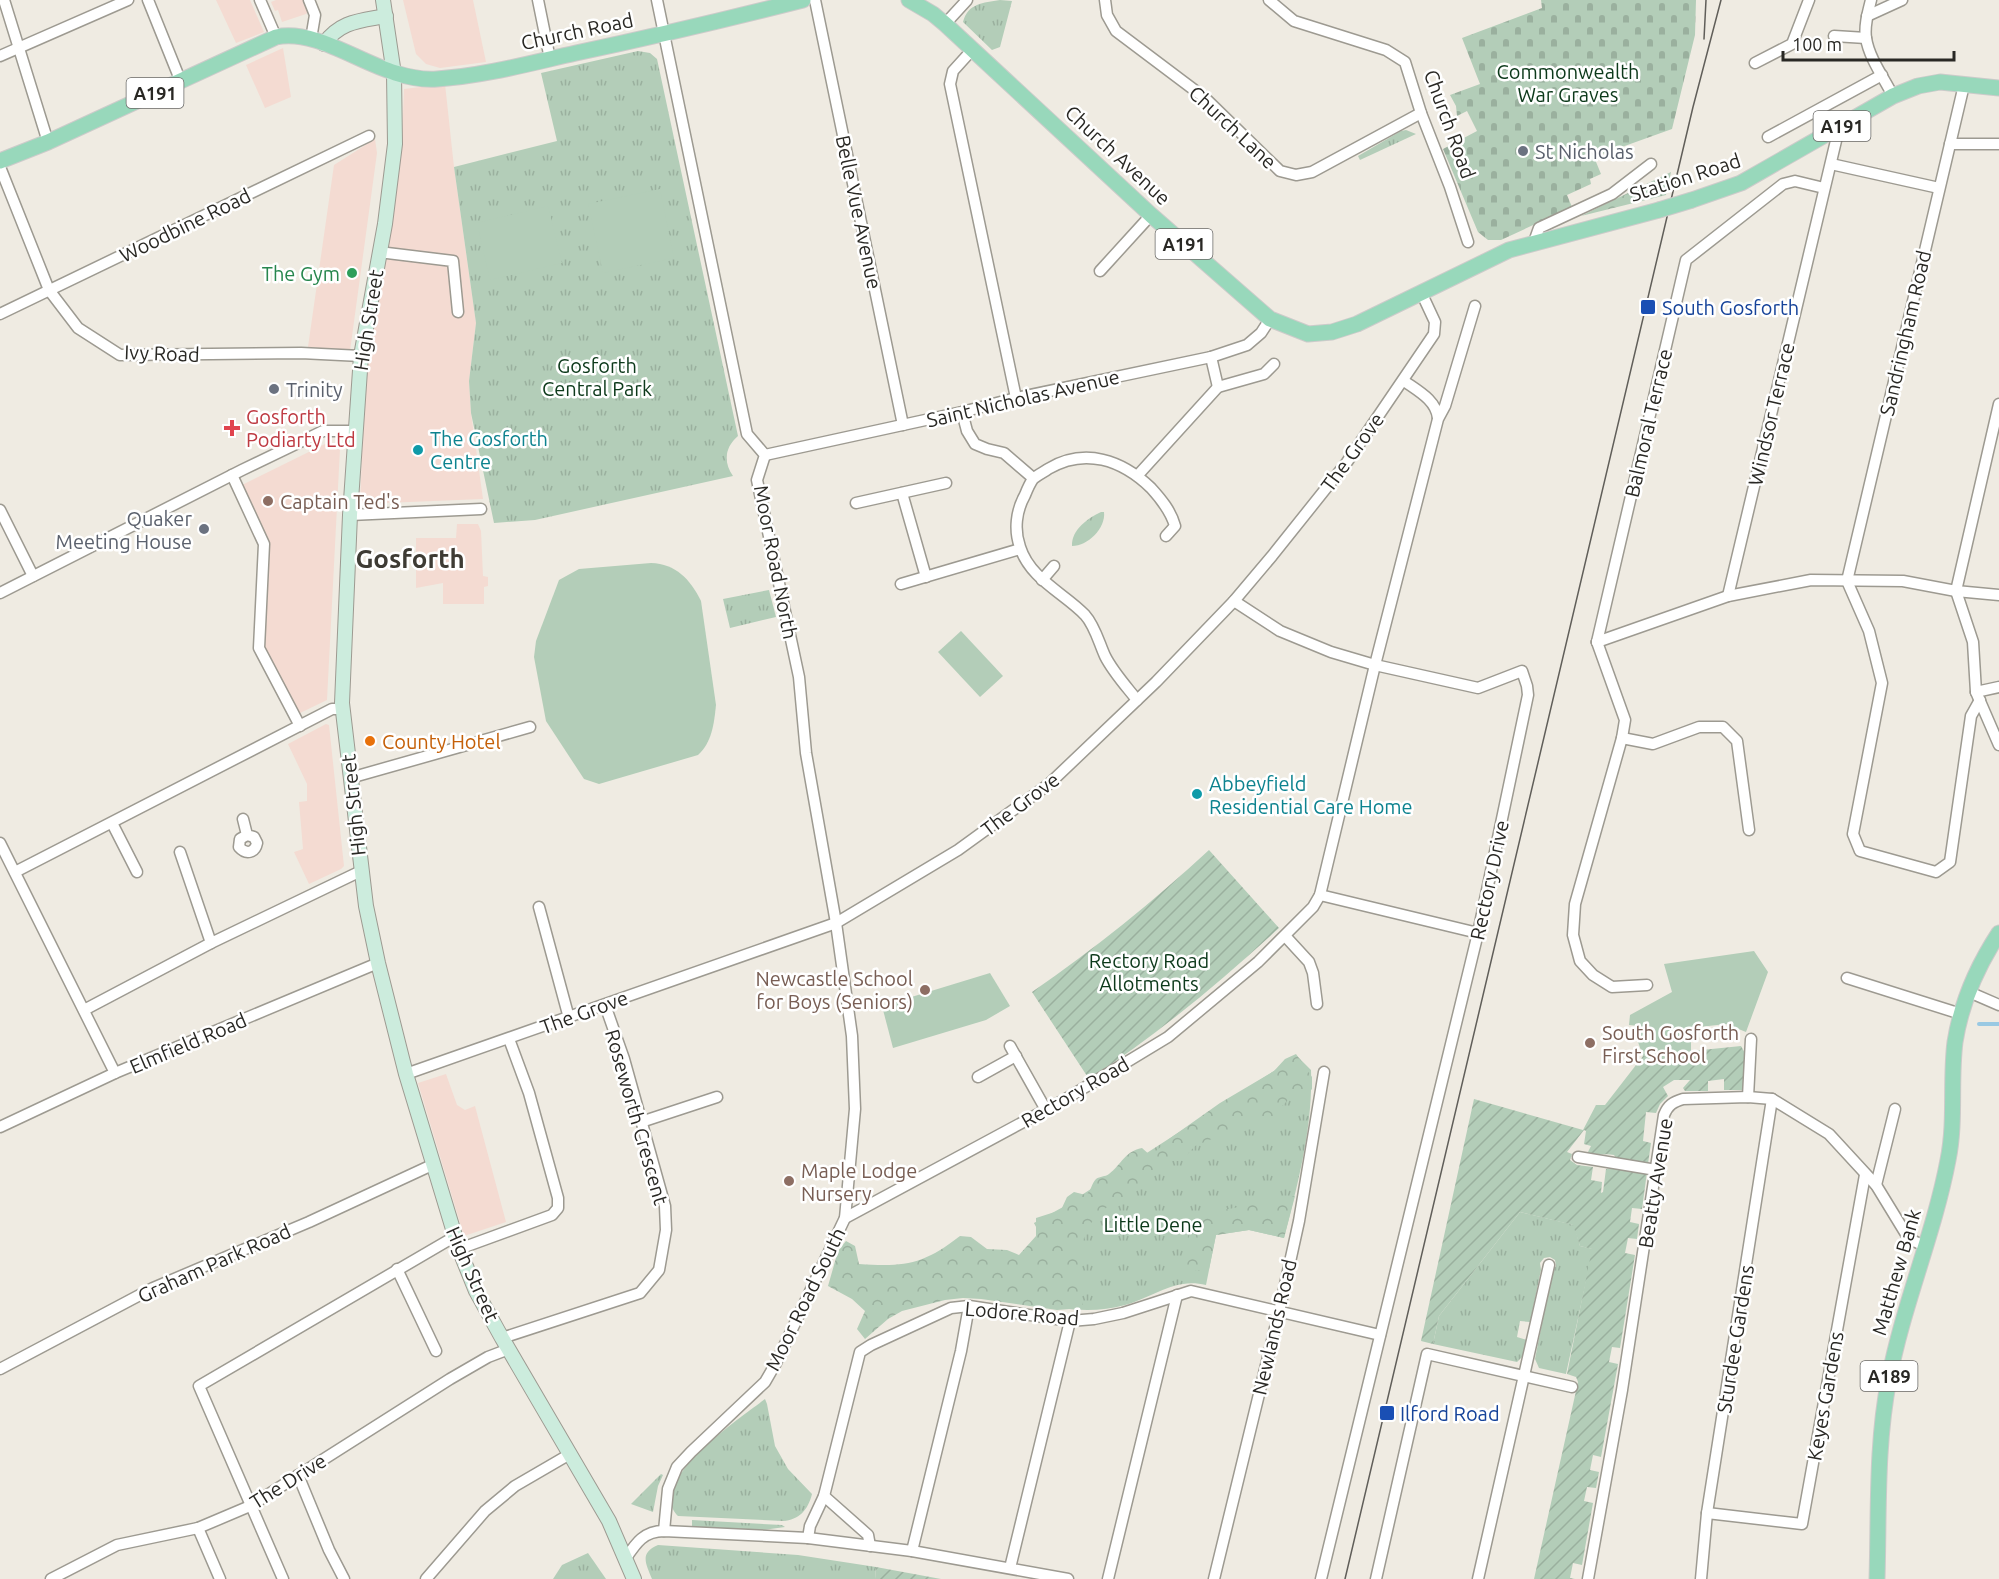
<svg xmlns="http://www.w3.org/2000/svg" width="1999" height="1579" viewBox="0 0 1999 1579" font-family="Ubuntu,sans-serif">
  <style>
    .commercial { fill: #f4dbd2 }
    .grass { fill: url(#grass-tufts) }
    .forest { fill: url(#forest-crowns) }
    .cemetery { fill: url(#cemetery-stones) }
    .garden { fill: url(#garden-furrows) }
    .pitch { fill: #b3cdb8 }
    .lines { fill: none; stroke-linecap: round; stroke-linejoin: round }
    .stream { stroke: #99c9e3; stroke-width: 4 }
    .minor-casing { stroke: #9d9a91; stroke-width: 13 }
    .secondary-casing { stroke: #9d9a91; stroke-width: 16 }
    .primary-casing { stroke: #cccbca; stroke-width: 17 }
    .minor { stroke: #fff; stroke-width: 10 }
    .secondary { stroke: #ccecdd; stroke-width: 14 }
    .primary { stroke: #98d8bb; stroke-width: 15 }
    .tram { stroke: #605e59; stroke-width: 1.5 }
    .primary-bridge-casing { stroke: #cccbca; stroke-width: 17; stroke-linecap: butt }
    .primary-bridge { stroke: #98d8bb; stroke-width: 15 }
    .worship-dot { fill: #6b7280; stroke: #fff; stroke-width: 2 }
    .leisure-dot { fill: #2e9e5b; stroke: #fff; stroke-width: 2 }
    .transit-dot { fill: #1a4fb4; stroke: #fff; stroke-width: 2 }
    .health-dot { fill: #e0444e; stroke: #fff; stroke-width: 2 }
    .culture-dot { fill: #0f9aa8; stroke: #fff; stroke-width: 2 }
    .education-dot { fill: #8d6e63; stroke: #fff; stroke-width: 2 }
    .food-dot { fill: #e8710a; stroke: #fff; stroke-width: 2 }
    .labels { text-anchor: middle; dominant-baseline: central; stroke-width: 5; stroke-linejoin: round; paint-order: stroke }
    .shield { fill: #fff; stroke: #696866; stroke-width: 1.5 }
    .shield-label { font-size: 18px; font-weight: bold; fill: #292824 }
    .street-label { font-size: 20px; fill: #292824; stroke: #fff }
    .park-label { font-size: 20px; fill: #0c391a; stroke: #fff }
    .worship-label { font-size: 20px; fill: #5b616d; stroke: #fff; text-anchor: start }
    .leisure-label { font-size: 20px; fill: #27864d; stroke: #fff; text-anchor: end }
    .transit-label { font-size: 20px; fill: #164399; stroke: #fff; text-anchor: start }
    .health-label { font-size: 20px; fill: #be3a42; stroke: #fff; text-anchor: start }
    .culture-label { font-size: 20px; fill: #0d838f; stroke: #fff; text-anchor: start }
    .education-label { font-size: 20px; fill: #785e54; stroke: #fff; text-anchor: start }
    .food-label { font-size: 20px; fill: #c56008; stroke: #fff; text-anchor: start }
    .district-label { font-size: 26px; font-weight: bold; fill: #3e3b34; stroke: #fff }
  </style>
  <defs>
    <pattern id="grass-tufts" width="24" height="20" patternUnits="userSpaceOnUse" patternTransform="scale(1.5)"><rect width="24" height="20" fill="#b3cdb8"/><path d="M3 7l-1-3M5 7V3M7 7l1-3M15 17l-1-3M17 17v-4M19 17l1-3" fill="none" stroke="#9ab09e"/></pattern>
    <pattern id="forest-crowns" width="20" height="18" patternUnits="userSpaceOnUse" patternTransform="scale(1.5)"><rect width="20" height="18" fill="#b3cdb8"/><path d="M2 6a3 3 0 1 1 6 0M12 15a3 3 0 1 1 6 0" fill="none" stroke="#9ab09e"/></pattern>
    <pattern id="cemetery-stones" width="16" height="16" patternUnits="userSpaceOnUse" patternTransform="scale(1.5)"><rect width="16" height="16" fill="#b3cdb8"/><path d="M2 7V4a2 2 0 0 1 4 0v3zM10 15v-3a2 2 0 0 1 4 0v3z" fill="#9ab09e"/></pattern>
    <pattern id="garden-furrows" width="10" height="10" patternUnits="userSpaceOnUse" patternTransform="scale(1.5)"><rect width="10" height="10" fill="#b3cdb8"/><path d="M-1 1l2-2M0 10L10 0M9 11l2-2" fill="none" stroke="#9ab09e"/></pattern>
  </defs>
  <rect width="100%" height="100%" fill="#efebe2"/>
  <g class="commercial">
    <polygon points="216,0 250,0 264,32 236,43"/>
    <polygon points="276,0 304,0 309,11 306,14 282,22 278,10 275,11 271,2"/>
    <polygon points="403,0 473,0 486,62 440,68 426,64 416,54"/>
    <polygon points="283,48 291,97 265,108 246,65"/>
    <polygon points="445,84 454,167 476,323 469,381 471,413 483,499 360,504 365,377 402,142 404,89"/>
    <polygon points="375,139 377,153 350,351 308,347 334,165"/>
    <polygon points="329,442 340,449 327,700 298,714 263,648 270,542 242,485"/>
    <polygon points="457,524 478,524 481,531 483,576 488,577 488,586 484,587 484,604 443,604 443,583 416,588 416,538 456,538"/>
    <polygon points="326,724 329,725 344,866 341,869 309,884 294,852 303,849 299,802 307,801 307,784 288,744"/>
    <polygon points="446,1074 457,1105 465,1110 475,1106 506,1222 464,1236 418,1083"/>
  </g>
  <g class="grass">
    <path d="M1000,0l12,1 -12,46 -8,3 -29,-28c5,-19 20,-19 37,-22z"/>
    <path d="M638,51l12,2 7,6 81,377c-13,11 -15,26 -5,40l-198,44 -41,3 -23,-110 -2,-32 7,-58 -22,-156 103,-26 -16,-68z"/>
    <polygon points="1406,130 1416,134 1360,160 1358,156 1401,131"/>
    <path d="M1101,512h3c2,16 -16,34 -32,34 -1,-16 16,-28 29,-34z"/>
    <polygon points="769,590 776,617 730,628 723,599"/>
    <path d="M1297,1056l14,14c2,57 -13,113 -27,168l-35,-8 -33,5 -10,50c-31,-8 -52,12 -81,20 -21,6 -43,6 -65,3l-2,-38 -24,-47 29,-16z"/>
    <polygon points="1520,1212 1574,1225 1580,1246 1593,1249 1566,1374 1539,1368 1535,1359 1552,1272 1556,1266 1555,1260 1550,1257 1544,1258 1540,1263 1541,1270 1530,1322 1520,1321 1517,1337 1527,1340 1523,1356 1517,1362 1433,1344 1439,1316"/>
    <path d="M765,1399l2,5 8,42 13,23 24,25c-4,16 -13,26 -29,27l-105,-5c-34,-34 64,-99 87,-117z"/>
    <polygon points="661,1474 663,1475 658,1486 653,1512 631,1504"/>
    <polygon points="692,1520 782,1525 785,1527 763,1530 692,1527"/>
    <path d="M658,1545l140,10 78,12 -1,12h-223c-6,-15 -13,-26 6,-34z"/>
    <polygon points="588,1553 606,1579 553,1579 562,1565"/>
  </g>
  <g class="forest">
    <polygon points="1671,172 1666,195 1581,216"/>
    <path d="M1296,1054l16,23v12l-10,11h-14l-9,9 -1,13 -11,8 -15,-8 -57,24 -14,15h-14l-11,6 -1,7 -30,25 -13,3 -26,26 -6,29v27l3,24 -26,2 -76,-11 -18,-1 -18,2 -43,11 -14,8 -23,20 -8,-10 8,-18 -13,-12 -24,-13 10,-35 8,-10 9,5 4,18c45,3 64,1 101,-28l11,1 16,12 20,1 12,5 17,-19v-18l25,-8 6,-13 7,-5 12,3c6,-5 5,-11 10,-16 4,-3 9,-2 13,-5 13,-10 15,-22 33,-26l9,8 18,-17 51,-36 54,-32 11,-12z"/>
    <polygon points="1295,1196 1284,1238 1249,1230 1216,1235 1209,1269 1179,1273 1193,1216"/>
  </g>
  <polygon class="cemetery" points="1541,0 1696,0 1695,35 1672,129 1594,157 1601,174 1590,179 1591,184 1567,195 1572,207 1501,240 1488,240 1478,232 1443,149 1477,131 1467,111 1457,116 1456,106 1450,95 1480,84 1462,38 1542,8"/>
  <g class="garden">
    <path d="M1209,850l70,78c-60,55 -122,107 -190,151l-57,-87c62,-43 121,-90 177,-142z"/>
    <path d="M1741,1046l5,9 -2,35h-20v-11l-16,2v10h-23l-2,-3 7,-8h-16l-11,7 5,9 -8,8 -4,9 -10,-1 -3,29 8,2 -3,21 -32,-6 -2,-3c-9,-2 -17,1 -27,-1l4,-8 -7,-2 2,-13 -2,-1 -17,22 5,2 -2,6 7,5 16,2 -2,13 11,2 -1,11 2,-1 3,-23 9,-2 32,5 -5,37 -10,-1 -2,14 9,2 -2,15 -9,-1 -3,15 10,2 -15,93 -8,-1 -3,15 9,2 -17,93 -8,-2 -3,15 9,2 -3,16 -9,-1 -3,14 9,2 -11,62 -9,-2 -3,15 5,1h-41l44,-197 -2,-5 -9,-3 25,-125 -12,-3 -7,-21 -53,-13 -81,104 -6,28 -12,-3 53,-242 109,31 13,-25h9l38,-49z"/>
    <polygon points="876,1567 941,1579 875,1579"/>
  </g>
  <g class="pitch">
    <polygon points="660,189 674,258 603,273 588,204"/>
    <polygon points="548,206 562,263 490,280 477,223"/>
    <path d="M651,563c25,1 39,16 50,38l15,104c-2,19 -4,37 -18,50l-99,29 -15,-5 -38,-58 -12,-64 2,-16 23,-61 20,-11z"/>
    <polygon points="961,631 1003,676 980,697 938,652"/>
    <polygon points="1754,951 1768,972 1746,1032 1726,1024 1691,1028 1691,1051 1643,1056 1638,1042 1639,1026 1629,1025 1630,1015 1672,992 1664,964"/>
    <polygon points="990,973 1010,1006 986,1020 893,1048 882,1006"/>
  </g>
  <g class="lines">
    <polyline class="stream" points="1979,1024 1999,1024"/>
    <defs>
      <g id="minor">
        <polyline points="4,0 48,142"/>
        <polyline points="148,0 181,82"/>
        <polyline points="260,0 276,37"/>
        <polyline points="309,0 315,15 311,39"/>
        <polyline points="538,0 550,59"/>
        <polyline points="657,0 747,434 765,455 757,480 799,677 806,753 836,923 852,1036 855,1109 845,1218 776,1363 765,1382 691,1452 677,1467 668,1489 664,1531"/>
        <polyline points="815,0 903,425"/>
        <polyline points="1105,0 1107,15 1116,31 1205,98 1280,171 1296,175 1312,172 1421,113"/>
        <polyline points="1269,0 1294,21 1386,50 1405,62 1421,113 1450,187 1468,242"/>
        <path d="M1871,0c-3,12 -7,26 -5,38 3,20 18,40 27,58"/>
        <polyline points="1867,16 1902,0"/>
        <polyline points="945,24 967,0"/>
        <polyline points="1834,36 1866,38"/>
        <polyline points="972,50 953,71 950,84 1016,398"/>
        <polyline points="0,56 128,0"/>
        <polyline points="1755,63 1792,44 1809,0"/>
        <polyline points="1964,85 1847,581 1869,631 1882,683 1853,834 1860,851 1936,872 1950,862 1971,716 1980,700"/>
        <polyline points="1768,137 1882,75"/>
        <polyline points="1950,144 1999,144"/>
        <polyline points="1831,164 1939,188"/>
        <polyline points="0,167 49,290 78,328 120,355 301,353 361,356"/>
        <polyline points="1534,242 1539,228 1612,194 1651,164"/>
        <polyline points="379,252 453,261 458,312"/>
        <polyline points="1100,271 1151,215"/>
        <polyline points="0,314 369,136"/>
        <polyline points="1211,357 1218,387"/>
        <path d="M1404,381c14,10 32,19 34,37"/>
        <polyline points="1999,404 1956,591 1973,642 1976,692 1999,745"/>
        <polyline points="962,412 967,431 975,444 987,449 1004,453 1033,478"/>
        <polyline points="765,455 962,412 1016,398 1211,357 1247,345 1261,333 1270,319"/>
        <polyline points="232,475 264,544 259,648 300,726"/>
        <polyline points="1138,475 1218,387 1264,374 1274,364"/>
        <polyline points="902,493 926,577"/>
        <polyline points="856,503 946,483"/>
        <polyline points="0,510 33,576"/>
        <polyline points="350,515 481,509"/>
        <polyline points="1042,580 1054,566"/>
        <polyline points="901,584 1020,549"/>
        <polyline points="0,593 242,470 323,431 356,431"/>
        <polyline points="1728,596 1839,128"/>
        <polyline points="1234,601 1280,631 1331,652 1375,665 1478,688 1522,671 1527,686 1528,695 1478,933 1321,1579"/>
        <polyline points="1597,642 1686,260 1783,184 1795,181 1824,188"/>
        <polyline points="1597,642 1728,596 1811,580 1903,581 1956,591 1999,595"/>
        <polyline points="1597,642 1625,720 1622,738 1575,904 1573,935 1580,961 1593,975 1612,987 1647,985"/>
        <polyline points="1976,692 1999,687"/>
        <path d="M1137,700c-11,-14 -24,-28 -32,-44 -6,-13 -10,-30 -20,-41 -21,-22 -55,-36 -65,-68 -6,-17 -4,-36 5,-52 2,-5 5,-12 8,-16 4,-4 11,-7 15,-10 37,-22 74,-9 103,19 10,11 20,23 24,38l-9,10"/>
        <polyline points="1622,738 1653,744 1699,727 1723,727 1737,741 1749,830"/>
        <polyline points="350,778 530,727"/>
        <path d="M243,819l4,16 -7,4 -1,8c7,8 16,6 18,-4l-3,-6 -7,-2"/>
        <polyline points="112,823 137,872"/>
        <polyline points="0,843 115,1073"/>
        <polyline points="180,852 211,943"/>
        <polyline points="15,872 332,709 343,709"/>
        <polyline points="1320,895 1478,933"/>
        <polyline points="539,907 569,1018"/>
        <polyline points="1286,937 1309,962 1313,973 1317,1004"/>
        <polyline points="1847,978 1961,1014"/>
        <polyline points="1969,992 1999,1005"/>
        <polyline points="84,1010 211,943 361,871"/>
        <polyline points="1010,1046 1046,1110"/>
        <polyline points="406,1074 836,923 958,850 1049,784 1156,682 1234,601 1272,556 1347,462 1434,334 1435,322 1421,292"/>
        <polyline points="978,1077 1016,1056"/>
        <polyline points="1748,1097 1751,1039"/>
        <polyline points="641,1122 717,1097"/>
        <polyline points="0,1127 115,1073 378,963"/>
        <polyline points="1578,1157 1656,1170"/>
        <polyline points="1876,1185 1895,1109"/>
        <polyline points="845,1218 1064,1100 1168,1037 1258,962 1313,907 1320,895 1375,665 1438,419 1445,406 1475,306"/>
        <polyline points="459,1249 552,1215 558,1208 558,1198 529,1093 509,1039"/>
        <polyline points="397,1269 436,1351"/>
        <polyline points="502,1338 640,1293 659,1270 666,1230 665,1206 624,1059 605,1005"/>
        <polyline points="0,1369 153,1288 309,1222 432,1165"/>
        <polyline points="298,1475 329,1550 344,1579"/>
        <polyline points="824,1496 868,1535 870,1546"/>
        <polyline points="1707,1513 1802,1524 1865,1175"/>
        <polyline points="198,1528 220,1579"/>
        <polyline points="808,1538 810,1526 824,1496 860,1352 871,1345 951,1308 969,1306 1070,1321 1094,1319 1123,1313 1191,1291 1380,1335"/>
        <polyline points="912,1551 961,1351 969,1306"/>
        <path d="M626,1558c10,-15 18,-27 38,-27l144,7 104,13 156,28"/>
        <polyline points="1010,1568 1070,1321"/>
        <polyline points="51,1579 117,1545 198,1528 250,1506 450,1379 488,1357 509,1349"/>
        <polyline points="283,1579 199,1386 454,1237"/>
        <polyline points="426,1579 485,1511 515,1486 570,1454"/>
        <polyline points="1108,1579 1177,1295"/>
        <polyline points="1214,1579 1279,1312 1299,1221 1324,1072"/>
        <polyline points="1376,1579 1427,1354 1572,1387"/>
        <polyline points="1478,1579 1549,1265"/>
        <path d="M1588,1579l34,-189 42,-275c4,-10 9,-13 19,-16l65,-2 24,2 57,35 47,51 33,54 16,7"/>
        <polyline points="1701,1579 1707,1513 1772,1099"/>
      </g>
      <g id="secondary">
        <polyline points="383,0 394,74 395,144 385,224 361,356 350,515 342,703 366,906 378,963 406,1074 459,1249 476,1291 502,1338 609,1521 634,1579"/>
        <path d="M324,44c16,-23 36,-23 62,-28"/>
      </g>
      <g id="primary">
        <polyline points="909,0 933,14 945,24 1151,215 1270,319 1308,334 1332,332 1357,324 1509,250 1659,210"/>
        <path d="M0,161l48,-19 228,-105c51,-10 103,46 161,42 47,-3 94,-16 139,-26 76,-16 152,-34 227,-53"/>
        <polyline points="1692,200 1741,183 1893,96 1918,86 1940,82 1999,88"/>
        <path d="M1877,1579c2,-66 -1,-134 12,-200 14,-74 45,-145 59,-219 8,-39 2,-79 7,-118 6,-38 23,-77 44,-109"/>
      </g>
    </defs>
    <use href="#minor" class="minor-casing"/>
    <use href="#secondary" class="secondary-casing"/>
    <use href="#primary" class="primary-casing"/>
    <use href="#minor" class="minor"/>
    <use href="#secondary" class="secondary"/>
    <use href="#primary" class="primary"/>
    <g class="tram">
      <polyline points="1704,39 1706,0"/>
      <polyline points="1345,1579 1693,107 1721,0"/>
    </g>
    <defs>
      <polyline id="primary-bridge" points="1659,210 1692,200"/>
    </defs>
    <use href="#primary-bridge" class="primary-bridge-casing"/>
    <use href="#primary-bridge" class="primary-bridge"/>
  </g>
  <g class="worship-dot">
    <circle cx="1523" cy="151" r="6"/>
    <circle cx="274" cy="389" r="6"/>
    <circle cx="204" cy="529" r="6"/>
  </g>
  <circle class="leisure-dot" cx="352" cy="273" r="6"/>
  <g class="transit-dot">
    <rect x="1640" y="299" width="16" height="16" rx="3"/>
    <rect x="1379" y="1405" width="16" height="16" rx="3"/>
  </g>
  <path class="health-dot" d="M229 419h6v6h6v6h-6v6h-6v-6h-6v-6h6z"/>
  <g class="culture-dot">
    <circle cx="418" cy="450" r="6"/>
    <circle cx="1197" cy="794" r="6"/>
  </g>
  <g class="education-dot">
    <circle cx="268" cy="501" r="6"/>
    <circle cx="925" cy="990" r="6"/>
    <circle cx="1590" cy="1043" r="6"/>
    <circle cx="789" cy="1181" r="6"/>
  </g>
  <circle class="food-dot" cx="370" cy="741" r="6"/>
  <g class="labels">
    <g class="shield">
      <rect x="126.5" y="78" width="57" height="30" rx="4.5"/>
      <rect x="1813.5" y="111" width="57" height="30" rx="4.5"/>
      <rect x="1155.5" y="229" width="57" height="30" rx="4.5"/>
      <rect x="1860.5" y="1361" width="57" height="30" rx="4.5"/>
    </g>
    <g class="shield-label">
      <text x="155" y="93">A191</text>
      <text x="1842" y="126">A191</text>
      <text x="1184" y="244">A191</text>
      <text x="1889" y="1376">A189</text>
    </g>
    <g class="street-label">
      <text transform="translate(577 31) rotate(-12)">Church Road</text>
      <text transform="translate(1450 124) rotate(70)">Church Road</text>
      <text transform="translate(1233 127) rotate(43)">Church Lane</text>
      <text transform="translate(1118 155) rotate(43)">Church Avenue</text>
      <text transform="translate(1685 177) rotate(-18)">Station Road</text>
      <text transform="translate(859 212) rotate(78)">Belle Vue Avenue</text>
      <text transform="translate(185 225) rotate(-26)">Woodbine Road</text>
      <text transform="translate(368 320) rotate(-81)">High Street</text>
      <text transform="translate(1905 333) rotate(-77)">Sandringham Road</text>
      <text transform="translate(162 353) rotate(2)">Ivy Road</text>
      <text transform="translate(1023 398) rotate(-13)">Saint Nicholas Avenue</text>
      <text transform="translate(1771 414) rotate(-77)">Windsor Terrace</text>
      <text transform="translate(1648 423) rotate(-77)">Balmoral Terrace</text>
      <text transform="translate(1352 452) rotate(-54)">The Grove</text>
      <text transform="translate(776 562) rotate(79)">Moor Road North</text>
      <text transform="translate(1020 804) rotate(-37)">The Grove</text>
      <text transform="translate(353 805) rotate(-96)">High Street</text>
      <text transform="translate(1489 880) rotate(-78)">Rectory Drive</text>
      <text transform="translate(584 1012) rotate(-20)">The Grove</text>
      <text transform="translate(188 1043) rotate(-23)">Elmfield Road</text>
      <text transform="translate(1075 1092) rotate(-30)">Rectory Road</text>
      <text transform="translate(637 1117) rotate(74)">Roseworth Crescent</text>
      <text transform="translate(1655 1183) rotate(-81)">Beatty Avenue</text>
      <text transform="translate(214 1263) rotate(-24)">Graham Park Road</text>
      <text transform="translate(1896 1272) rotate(-74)">Matthew Bank</text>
      <text transform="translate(473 1274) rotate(66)">High Street</text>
      <text transform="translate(805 1299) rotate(-64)">Moor Road South</text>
      <text transform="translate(1022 1313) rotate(5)">Lodore Road</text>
      <text transform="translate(1274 1327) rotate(-77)">Newlands Road</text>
      <text transform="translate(1735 1339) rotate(-81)">Sturdee Gardens</text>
      <text transform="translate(1825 1396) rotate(-80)">Keyes Gardens</text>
      <text transform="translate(288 1481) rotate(-32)">The Drive</text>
    </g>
    <g class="park-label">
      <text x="1568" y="71">Commonwealth<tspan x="1568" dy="23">War Graves</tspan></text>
      <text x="597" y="365">Gosforth<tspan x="597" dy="23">Central Park</tspan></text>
      <text x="1149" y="960">Rectory Road<tspan x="1149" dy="23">Allotments</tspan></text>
      <text x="1153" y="1224">Little Dene</text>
    </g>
    <g class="worship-label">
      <text x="1535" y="151">St Nicholas</text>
      <text x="286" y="389">Trinity</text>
      <text x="192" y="518" text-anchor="end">Quaker<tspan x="192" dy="23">Meeting House</tspan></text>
    </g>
    <g class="leisure-label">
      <text x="340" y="273">The Gym</text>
    </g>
    <g class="transit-label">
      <text x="1662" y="307">South Gosforth</text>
      <text x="1400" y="1413">Ilford Road</text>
    </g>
    <g class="health-label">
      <text x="246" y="416">Gosforth<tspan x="246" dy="23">Podiarty Ltd</tspan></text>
    </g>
    <g class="culture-label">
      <text x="430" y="438">The Gosforth<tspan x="430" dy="23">Centre</tspan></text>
      <text x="1209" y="783">Abbeyfield<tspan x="1209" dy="23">Residential Care Home</tspan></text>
    </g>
    <g class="education-label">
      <text x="280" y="501">Captain Ted's</text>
      <text x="913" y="978" text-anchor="end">Newcastle School<tspan x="913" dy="23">for Boys (Seniors)</tspan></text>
      <text x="1602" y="1032">South Gosforth<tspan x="1602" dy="23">First School</tspan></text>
      <text x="801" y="1170">Maple Lodge<tspan x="801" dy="23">Nursery</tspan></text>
    </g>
    <g class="food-label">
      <text x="382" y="741">County Hotel</text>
    </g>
    <g class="district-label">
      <text x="410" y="558">Gosforth</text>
    </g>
  </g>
  <path d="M1783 51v9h171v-9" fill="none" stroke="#292824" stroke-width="3"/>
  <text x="1792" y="51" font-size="18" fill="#292824" stroke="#ffffff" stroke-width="4.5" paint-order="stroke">100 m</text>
</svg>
